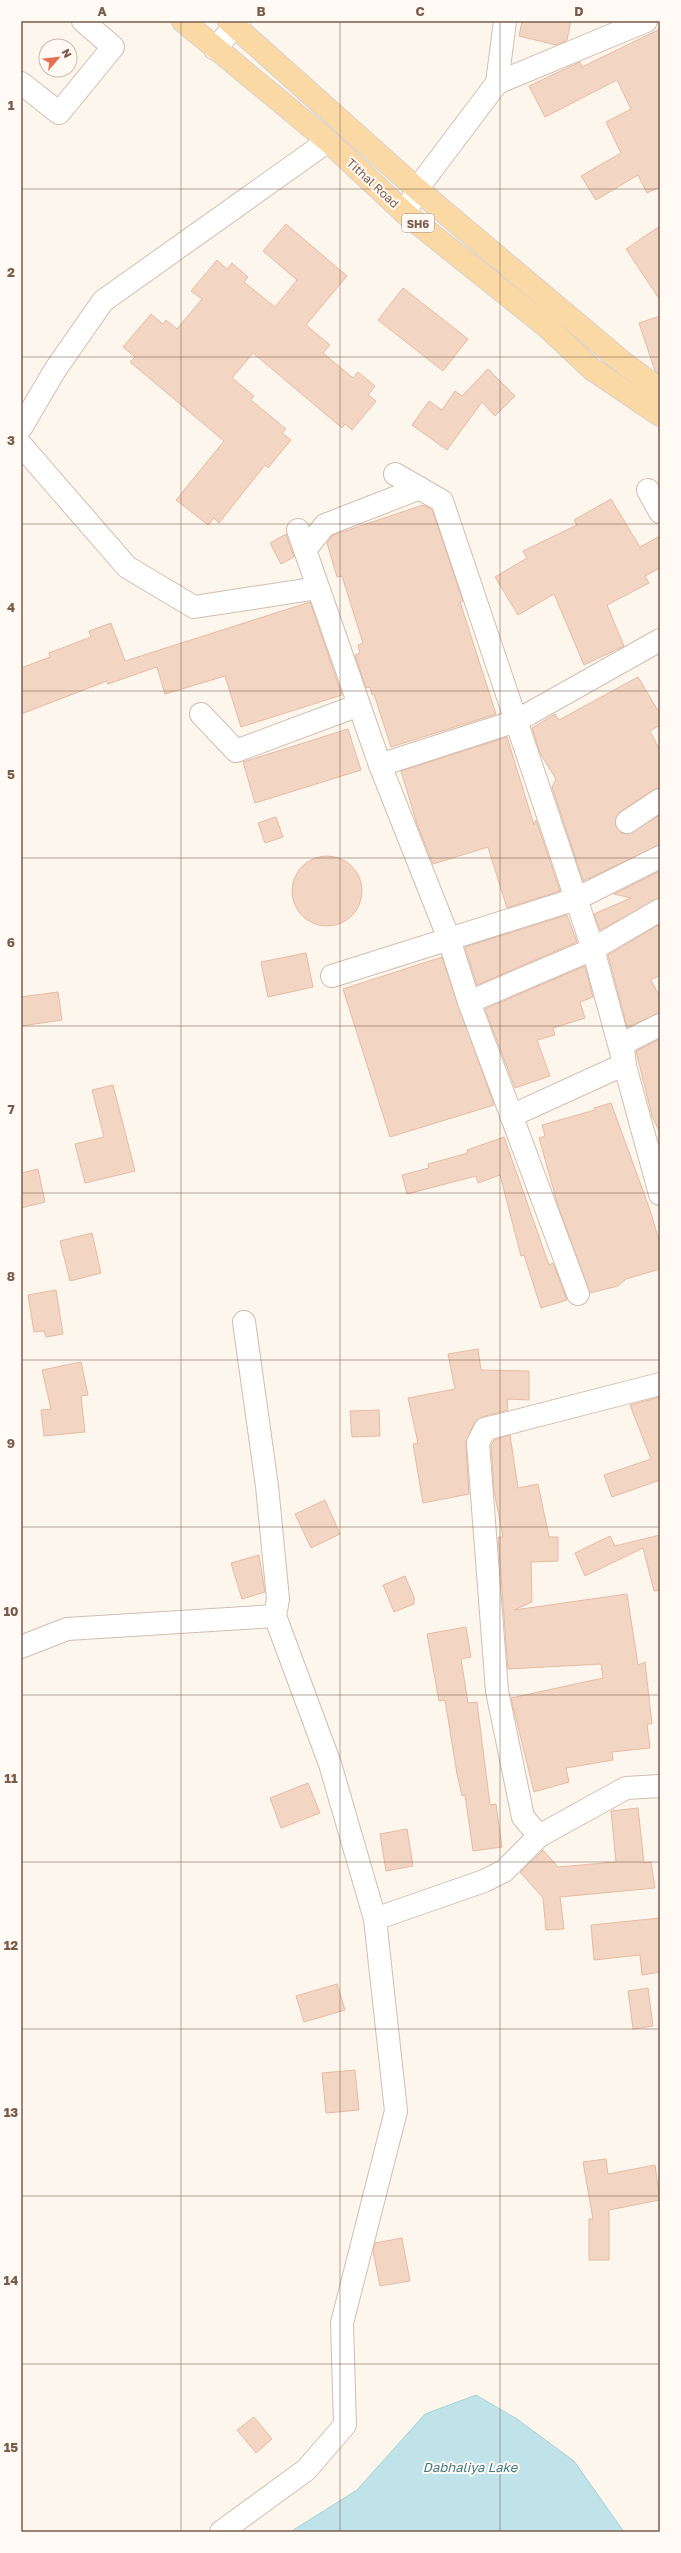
<svg xmlns="http://www.w3.org/2000/svg" width="681" height="2553" viewBox="0 0 681 2553" font-family="'Golos Text',sans-serif">
  <style>
    .water { fill: #bfe3e8; stroke: #a5d3da }
    .building { fill: #f3d5c3; stroke: #e6bba3 }
    .lines { fill: none; stroke-linecap: round; stroke-linejoin: round }
    .minor-casing { stroke: #d1beb0; stroke-width: 24 }
    .major-casing { stroke: #dad1cd; stroke-width: 24 }
    .minor { stroke: #fff; stroke-width: 22 }
    .major { stroke: #fbd9a5; stroke-width: 22 }
    .grid { fill: none; stroke: #7a5c4d; stroke-width: 1; stroke-opacity: 0.55 }
    .labels { text-anchor: middle; dominant-baseline: central; stroke-width: 4; stroke-linejoin: round; paint-order: stroke }
    .shield { fill: #fffaf3; stroke: #a28b7f; stroke-width: 1 }
    .shield-label { font-size: 11px; font-weight: bold; fill: #7a5c4d }
    .street-label { font-size: 12px; fill: #7a5c4d; stroke: #fffaf3 }
    .water-label { font-size: 13px; font-style: italic; fill: #437c86; stroke: #fffaf3 }
    .neatline { fill: none; stroke: #7a5c4d; stroke-width: 1.5 }
    .grid-label { font-size: 13px; text-anchor: middle; font-weight: bold; fill: #7a5c4d }
  </style>
  <rect width="100%" height="100%" fill="#fdf6ec"/>
  <polygon class="water" points="476,2395 517,2419 574,2461 624,2532 290,2532 357,2490 425,2414"/>
  <g class="building">
    <polygon points="522,21 571,21 567,40 556,45 519,36"/>
    <polygon points="660,29 660,187 647,193 638,175 596,200 581,176 621,153 606,122 631,109 617,80 545,117 529,86 580,62 582,67"/>
    <polygon points="286,224 347,276 306,325 330,345 323,353 353,378 358,372 375,386 368,395 376,401 352,430 345,424 342,428 253,353 232,378 254,396 251,400 286,429 282,433 291,440 268,468 265,465 219,523 214,518 208,525 176,500 224,441 130,362 135,357 123,347 151,314 163,324 166,320 177,329 202,299 191,291 217,260 227,269 232,263 248,277 244,282 275,307 297,280 263,251"/>
    <polygon points="660,226 660,300 626,249"/>
    <polygon points="403,288 468,339 443,371 378,320"/>
    <polygon points="660,316 660,374 655,371 639,323"/>
    <polygon points="488,369 515,396 495,416 482,402 447,450 412,425 429,401 442,410 455,391 462,396"/>
    <polygon points="611,499 640,547 660,536 660,568 645,576 649,583 607,605 624,646 584,665 554,594 518,615 495,577 527,558 523,551 577,525 574,520"/>
    <polygon points="423,505 432,509 463,601 460,602 496,714 391,747 374,694 372,695 370,687 366,688 355,655 360,653 358,645 363,643 342,576 337,577 327,543 333,535"/>
    <polygon points="286,534 294,557 281,564 270,543"/>
    <polygon points="310,602 342,695 241,727 225,676 165,694 157,667 108,684 107,681 21,714 21,668 50,657 49,653 91,637 89,631 111,623 125,661"/>
    <polygon points="638,677 660,714 660,725 650,731 660,751 660,788 653,790 620,812 615,823 621,833 628,834 660,815 660,845 583,881 552,787 556,779 540,753 532,728 555,714 559,720"/>
    <polygon points="348,729 361,770 255,803 243,762"/>
    <polygon points="507,737 534,825 536,820 560,891 507,908 488,847 433,864 417,824 401,771"/>
    <polygon points="276,817 283,837 265,843 258,823"/>
    <circle cx="327" cy="891" r="35"/>
    <polygon points="660,871 660,898 600,930 594,914 631,898 614,894"/>
    <polygon points="567,915 577,942 477,985 465,947"/>
    <polygon points="660,924 660,975 651,980 660,997 660,1013 627,1027 608,955"/>
    <polygon points="306,953 313,987 268,997 261,962"/>
    <polygon points="442,957 494,1105 390,1137 343,989"/>
    <polygon points="585,966 593,997 580,1002 585,1018 553,1028 555,1035 537,1040 550,1076 515,1088 485,1009"/>
    <polygon points="58,992 62,1020 21,1026 21,997"/>
    <polygon points="660,1039 660,1133 652,1116 636,1051"/>
    <polygon points="113,1085 135,1171 85,1183 75,1144 104,1137 92,1090"/>
    <polygon points="611,1103 650,1210 660,1244 660,1269 626,1279 618,1286 590,1293 559,1209 539,1138 545,1136 542,1125 595,1110 594,1108"/>
    <polygon points="504,1137 549,1265 553,1263 567,1300 541,1308 524,1255 521,1256 500,1175 478,1183 476,1176 407,1194 402,1175 429,1168 428,1164 468,1153 467,1150"/>
    <polygon points="38,1169 45,1202 21,1208 21,1173"/>
    <polygon points="92,1233 101,1273 70,1281 60,1241"/>
    <polygon points="56,1290 63,1334 46,1337 44,1331 34,1332 28,1295"/>
    <polygon points="478,1349 481,1370 529,1371 529,1400 507,1399 508,1410 482,1417 474,1423 466,1444 469,1494 423,1503 413,1444 418,1443 408,1398 455,1389 448,1354"/>
    <polygon points="81,1362 88,1395 81,1396 85,1432 44,1436 41,1410 51,1409 42,1370"/>
    <polygon points="660,1397 660,1480 612,1497 604,1475 651,1459 630,1405"/>
    <polygon points="379,1410 380,1436 352,1437 350,1411"/>
    <polygon points="510,1435 518,1488 538,1484 549,1537 558,1537 558,1561 531,1562 532,1602 514,1610 627,1594 638,1665 645,1662 652,1724 647,1724 650,1748 612,1752 613,1760 566,1768 569,1782 534,1792 511,1698 603,1678 601,1664 508,1669 498,1537 503,1537 494,1491 491,1446 494,1440"/>
    <polygon points="325,1500 340,1534 311,1548 295,1514"/>
    <polygon points="660,1535 660,1590 654,1591 643,1548 585,1576 575,1553 610,1536 615,1546"/>
    <polygon points="259,1555 265,1592 242,1599 231,1563"/>
    <polygon points="405,1576 414,1597 414,1604 394,1612 383,1585"/>
    <polygon points="466,1627 471,1657 461,1659 468,1703 477,1702 490,1805 496,1804 502,1847 473,1851 465,1795 462,1796 457,1774 445,1700 439,1701 427,1634"/>
    <polygon points="308,1783 320,1813 281,1828 270,1798"/>
    <polygon points="638,1808 644,1863 651,1862 655,1888 560,1897 564,1929 546,1930 543,1898 520,1872 543,1850 558,1867 616,1862 611,1811"/>
    <polygon points="407,1829 413,1866 386,1871 380,1834"/>
    <polygon points="660,1918 660,1972 642,1975 640,1955 594,1960 591,1925"/>
    <polygon points="337,1984 345,2010 304,2022 296,1996"/>
    <polygon points="648,1988 653,2026 633,2029 628,1991"/>
    <polygon points="355,2070 359,2110 326,2113 322,2073"/>
    <polygon points="606,2159 608,2174 655,2165 660,2200 609,2210 609,2260 589,2260 589,2219 593,2219 583,2162"/>
    <polygon points="402,2238 410,2281 380,2286 373,2251 375,2243"/>
    <polygon points="254,2417 272,2439 256,2453 237,2430"/>
  </g>
  <g class="lines">
    <defs>
      <g id="minor">
        <polyline points="215,49 239,21"/>
        <polyline points="21,83 59,113 113,47 83,21"/>
        <polyline points="497,83 646,21"/>
        <polyline points="406,214 417,189 497,83 505,21"/>
        <polyline points="21,428 55,370 103,301 328,141"/>
        <polyline points="21,445 127,567 194,607 318,588"/>
        <polyline points="395,474 442,501 593,949 660,1194"/>
        <polyline points="648,490 660,512"/>
        <polyline points="298,530 380,765 449,939 469,1002 578,1294"/>
        <polyline points="305,550 325,525 420,488"/>
        <polyline points="201,714 236,751 359,705"/>
        <polyline points="380,765 516,721 660,640"/>
        <polyline points="627,822 660,800"/>
        <polyline points="332,976 576,899 660,857"/>
        <polyline points="469,1002 593,949 660,910"/>
        <polyline points="511,1116 625,1064 623,1050 626,1042 660,1025"/>
        <polyline points="244,1322 267,1486 278,1599 275,1616 330,1764 375,1919 484,1881 504,1871 539,1836 626,1788 660,1786"/>
        <polyline points="21,1647 67,1629 275,1616"/>
        <polyline points="539,1836 523,1817 497,1691 478,1443 485,1429 660,1384"/>
        <polyline points="221,2532 306,2470 345,2425 342,2323 396,2111 375,1919"/>
      </g>
      <g id="major">
        <polyline points="183,21 328,141 406,214 546,326 592,369 660,415"/>
        <polyline points="229,21 417,189 620,360 660,390"/>
      </g>
    </defs>
    <use href="#minor" class="minor-casing"/>
    <use href="#major" class="major-casing"/>
    <use href="#minor" class="minor"/>
    <use href="#major" class="major"/>
  </g>
  <path class="grid" d="M181,21v2511M340,21v2511M500,21v2511M21,189h639M21,357h639M21,524h639M21,691h639M21,858h639M21,1026h639M21,1193h639M21,1360h639M21,1527h639M21,1695h639M21,1862h639M21,2029h639M21,2196h639M21,2364h639"/>
  <g class="labels">
    <rect class="shield" x="402" y="214" width="32" height="18" rx="3"/>
    <g class="shield-label">
      <text x="418" y="223">SH6</text>
    </g>
    <g class="street-label">
      <text transform="translate(373 183) rotate(43)">Tithal Road</text>
    </g>
    <g class="water-label">
      <text x="470" y="2467">Dabhaliya Lake</text>
    </g>
  </g>
  <rect width="681" height="2553" fill="none" stroke="#fffaf3" stroke-width="44"/>
  <g transform="translate(58 58) rotate(62)"><circle r="19" fill="#fffaf3" stroke="#cabbb1"/>
  <path d="M0-3L7 15L0 10L-7 15Z" fill="#e76f51"/>
  <text y="-6" font-size="11" font-weight="bold" text-anchor="middle" fill="#7a5c4d">N</text>
  </g>
  <rect x="22" y="22" width="637" height="2509" class="neatline"/>
  <g class="grid-label">
    <text x="102" y="16">A</text>
    <text x="261" y="16">B</text>
    <text x="420" y="16">C</text>
    <text x="579" y="16">D</text>
    <text x="11" y="110">1</text>
    <text x="11" y="277">2</text>
    <text x="11" y="445">3</text>
    <text x="11" y="612">4</text>
    <text x="11" y="779">5</text>
    <text x="11" y="947">6</text>
    <text x="11" y="1114">7</text>
    <text x="11" y="1281">8</text>
    <text x="11" y="1448">9</text>
    <text x="11" y="1616">10</text>
    <text x="11" y="1783">11</text>
    <text x="11" y="1950">12</text>
    <text x="11" y="2117">13</text>
    <text x="11" y="2285">14</text>
    <text x="11" y="2452">15</text>
  </g>
</svg>
